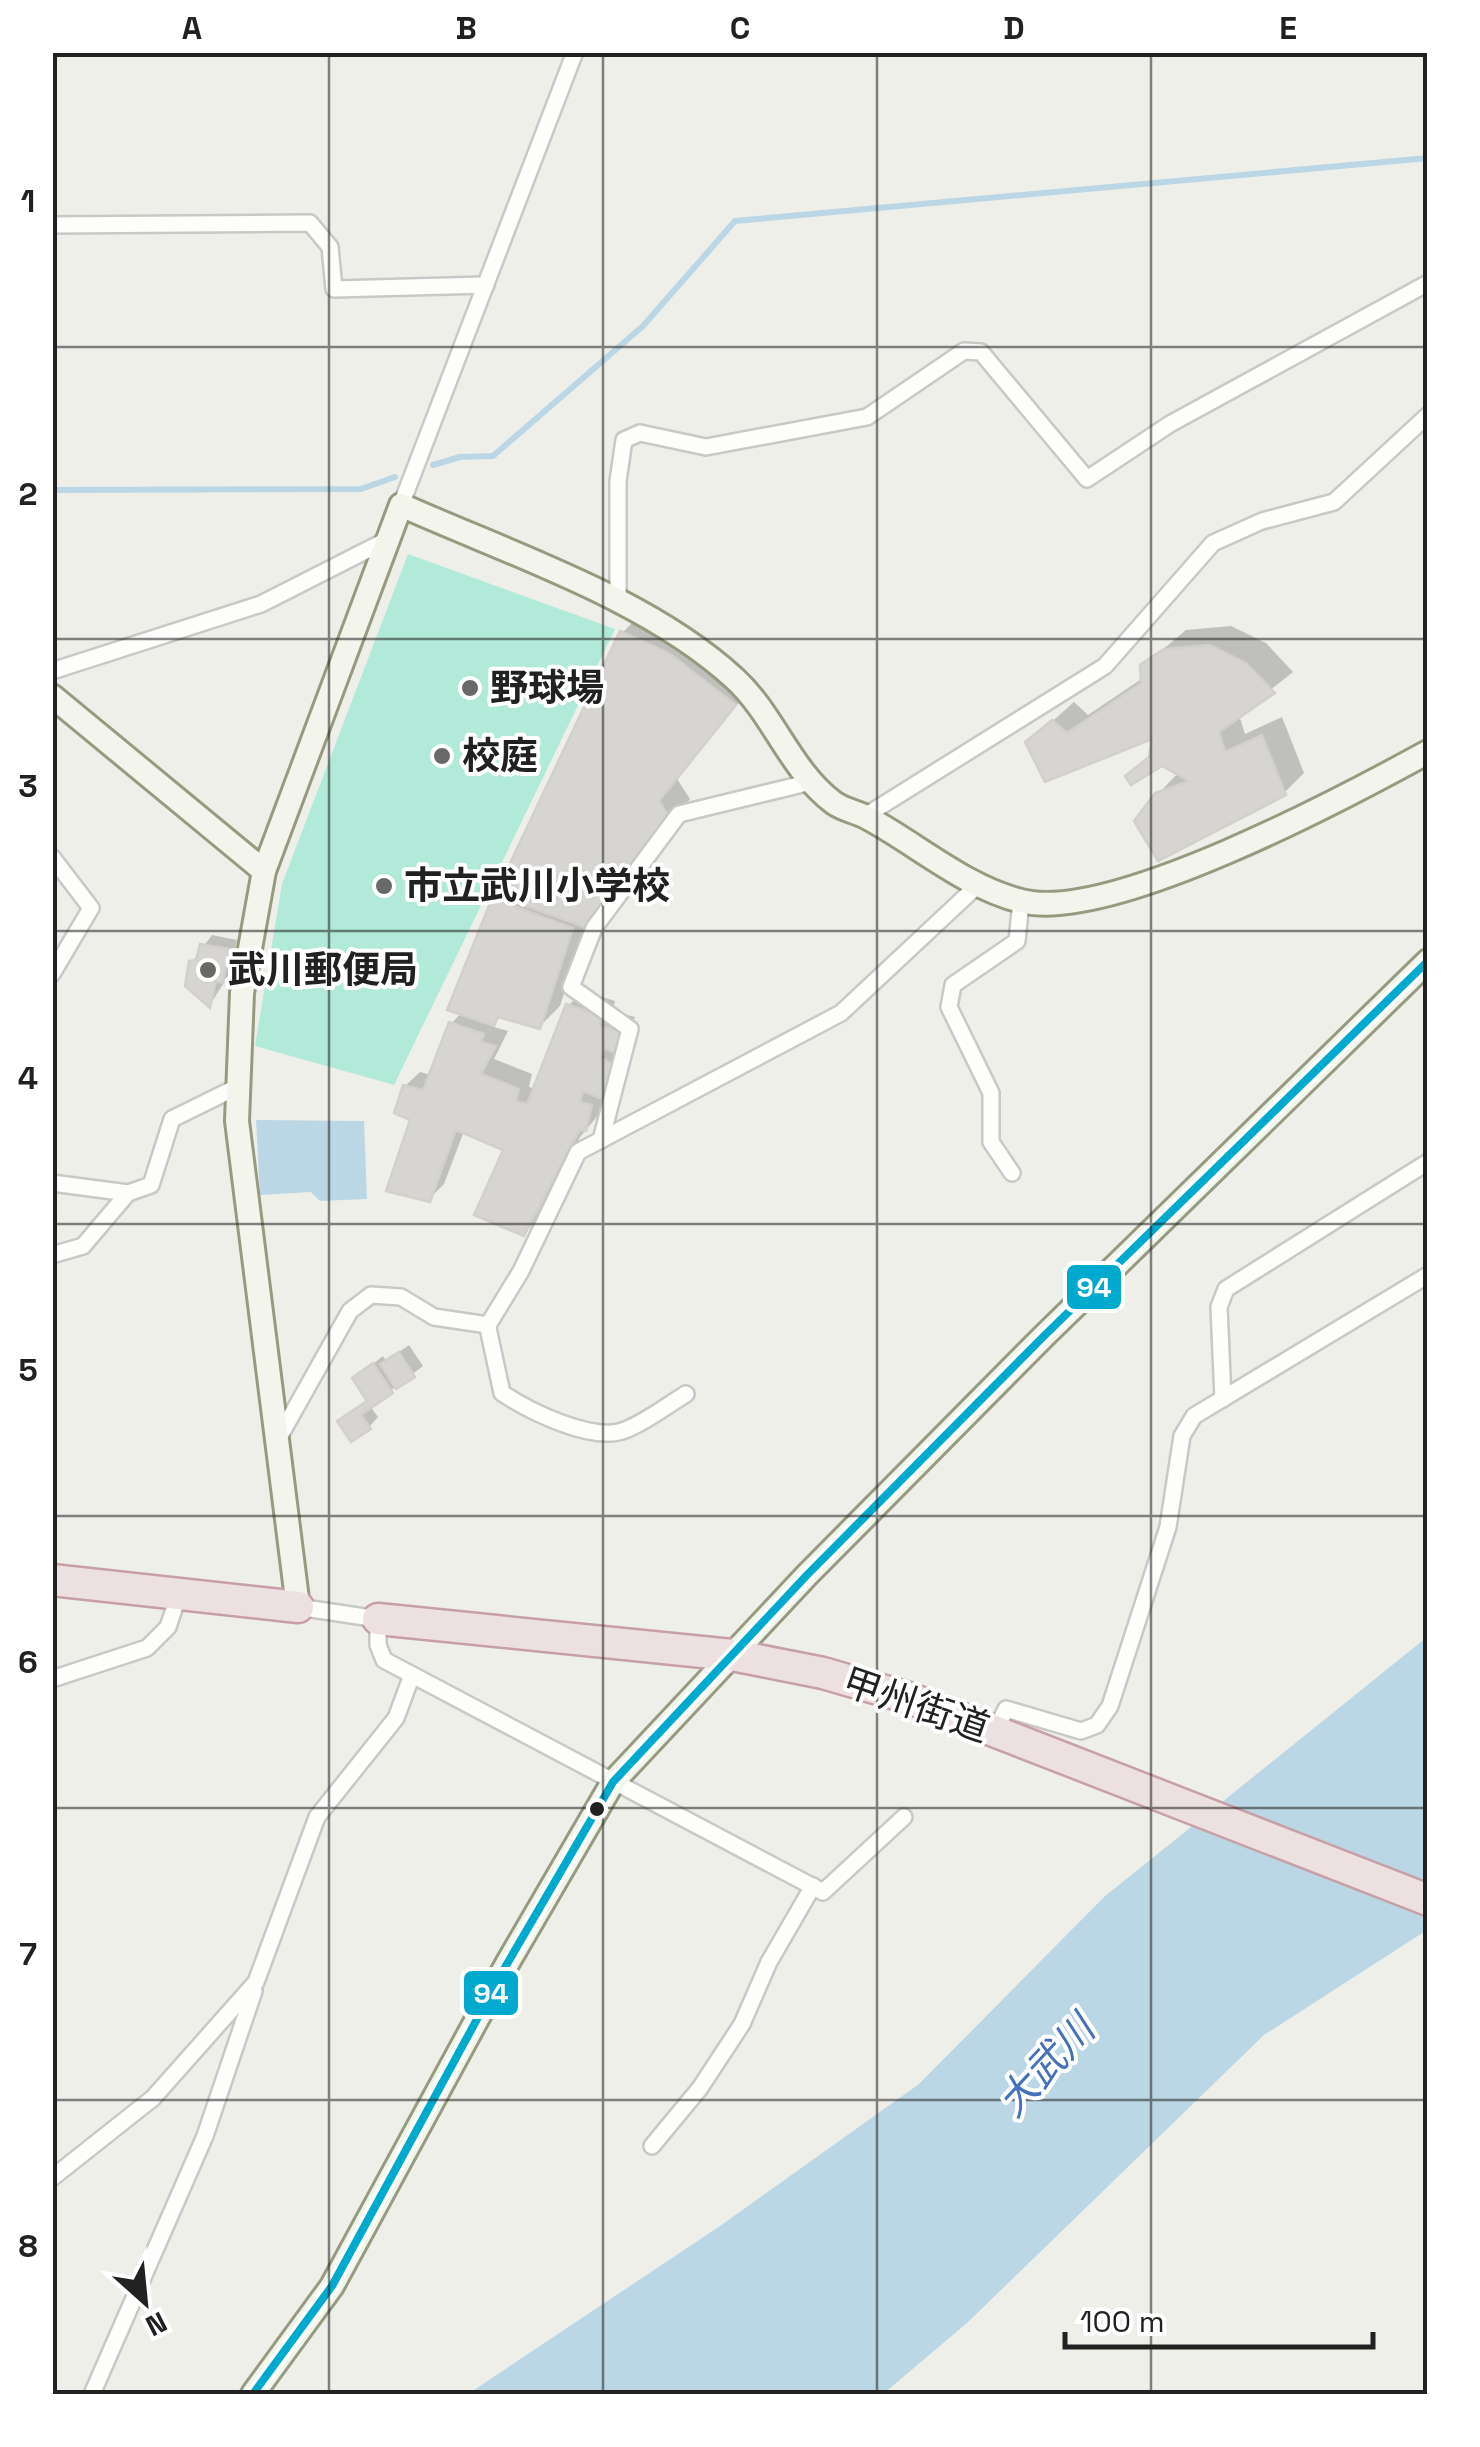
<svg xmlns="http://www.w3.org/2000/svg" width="1480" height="2447" viewBox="0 0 1480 2447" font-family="'Space Grotesk','Noto Sans JP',sans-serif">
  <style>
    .pitch { fill: #b2ead9 }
    .water { fill: #bbd7e5 }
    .shadow { fill: #0003 }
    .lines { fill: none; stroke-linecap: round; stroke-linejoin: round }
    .stream { stroke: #bbd7e5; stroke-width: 6 }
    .building { fill: #d6d5d1; stroke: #d3d0cb; stroke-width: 2.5 }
    .street-casing { stroke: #c8c8c6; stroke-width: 20 }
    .secondary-casing { stroke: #969b80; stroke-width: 28 }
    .highway-casing { stroke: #c79fa6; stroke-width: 35 }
    .street { stroke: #fdfdfc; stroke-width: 15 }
    .secondary { stroke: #f3f5ec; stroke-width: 22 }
    .highway { stroke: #ece0e0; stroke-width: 30 }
    .bus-1-casing { stroke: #fff; stroke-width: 15 }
    .bus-1 { stroke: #00a9ce; stroke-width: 8 }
    .grid { fill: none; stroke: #212121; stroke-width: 2.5; stroke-opacity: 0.55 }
    .poi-dot { fill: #696967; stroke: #fff; stroke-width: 4 }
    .bus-dot { fill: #212121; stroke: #fff; stroke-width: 4 }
    .labels { text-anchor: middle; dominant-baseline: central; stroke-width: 8; stroke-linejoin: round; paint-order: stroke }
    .poi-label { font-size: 38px; font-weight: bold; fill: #212121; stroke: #fff; text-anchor: start }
    .street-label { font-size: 38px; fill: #212121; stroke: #fff }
    .water-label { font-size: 40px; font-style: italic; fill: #4471ba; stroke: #fff }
    .line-badge { stroke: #fff; stroke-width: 4 }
    .badge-label { font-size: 28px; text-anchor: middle; font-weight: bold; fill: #fff }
    .neatline { fill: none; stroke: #212121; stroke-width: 4 }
    .grid-label { font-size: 32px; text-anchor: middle; font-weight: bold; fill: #212121 }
  </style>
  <rect width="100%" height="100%" fill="#efefea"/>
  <polygon class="pitch" points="408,554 615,629 394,1085 255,1046 282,884"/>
  <g class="water">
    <polygon points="256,1120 364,1121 367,1199 320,1201 311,1192 260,1195"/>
    <polygon points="1427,1637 1427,1930 1264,2035 967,2323 883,2394 468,2394 720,2226 919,2084 1104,1897"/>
  </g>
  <g class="shadow">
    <polygon points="642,613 754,684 677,779 690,799 586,924 560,1006 540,1026 501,1015 497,1020 494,1027 508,1031 494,1059 532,1074 529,1087 536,1089 568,1006 583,991 615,1001 613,1011 635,1017 616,1081 605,1093 600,1113 580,1137 539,1218 524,1233 506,1148 464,1131 444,1184 429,1199 405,1086 420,1072 431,1075 451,1024 462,1012 494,899 622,633"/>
    <polygon points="1231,626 1266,643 1293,672 1239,715 1245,734 1282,717 1304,773 1284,793 1157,795 1179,772 1162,763 1129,776 1153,753 1155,735 1028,743 1074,702 1088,715 1143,678 1143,666 1186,630"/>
    <polygon points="212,935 237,940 231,971 210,1005 192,962"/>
    <polygon points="409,1345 423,1366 370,1406 378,1417 369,1427 350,1412 369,1399 355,1378 383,1356 386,1361"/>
  </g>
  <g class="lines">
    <g class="stream">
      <polyline points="433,465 460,457 493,456 643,326 735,221 1428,158"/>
      <polyline points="52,490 361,489 395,477"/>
    </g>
  </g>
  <g class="building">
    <polygon points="620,631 669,653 736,705 659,801 672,821 587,928 495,895"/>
    <polygon points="1210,645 1246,663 1275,693 1219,732 1225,752 1262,735 1286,795 1158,861 1134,821 1155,793 1189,781 1162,766 1131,785 1125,776 1149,757 1152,739 1045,782 1025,742 1052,720 1067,733 1141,683 1140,665 1164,649"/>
    <polygon points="492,898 573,928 540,1029 498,1017 494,1026 447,1010"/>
    <polygon points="200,944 229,949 223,983 216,981 210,1008 185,986 189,961 196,960"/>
    <polygon points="566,1004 602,1016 600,1026 622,1031 614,1053 605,1048 600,1058 615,1065 602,1099 583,1091 580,1102 592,1105 586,1131 580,1130 566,1155 524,1236 474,1215 503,1150 456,1130 430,1202 386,1191 410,1120 394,1113 403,1085 423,1090 449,1022 484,1034 481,1042 496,1046 481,1074 519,1089 516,1101 527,1104"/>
    <polygon points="399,1352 415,1377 396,1389 380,1364"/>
    <polygon points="373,1363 393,1393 361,1415 371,1429 351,1442 337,1421 367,1401 352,1378"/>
  </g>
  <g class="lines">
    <defs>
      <g id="street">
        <polyline points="52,225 310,223 330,247 334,289 486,285"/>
        <polyline points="401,505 575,52"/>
        <polyline points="618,602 618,481 624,440 640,433 706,447 867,417 964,351 981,352 1087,479 1170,424 1428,283"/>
        <polyline points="52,671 261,604 385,541"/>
        <polyline points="865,816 1105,666 1213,543 1262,521 1334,502 1428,415"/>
        <polyline points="52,857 91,908 52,974"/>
        <polyline points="601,1140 630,1029 571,987 594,928 679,814 811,782"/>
        <polyline points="1012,1173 991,1142 991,1093 949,1007 953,985 1017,941 1021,901"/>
        <polyline points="52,1183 128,1193"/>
        <polyline points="52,1255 83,1246 128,1193 151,1185 172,1119 237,1087"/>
        <path d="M488,1328l14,65c27,18 91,50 123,37 21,-8 41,-24 61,-36"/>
        <polyline points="1223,1399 1219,1307 1226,1289 1428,1162"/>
        <polyline points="277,1441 350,1311 371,1295 401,1297 434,1317 488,1325 521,1271 578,1152 841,1013 979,884"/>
        <polyline points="298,1607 378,1619 378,1645 384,1660 823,1892 904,1817"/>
        <polyline points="52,1679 147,1648 168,1627 178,1597"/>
        <polyline points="995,1732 1006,1709 1081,1731 1097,1725 1110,1706 1168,1527 1182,1436 1194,1416 1428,1275"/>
        <polyline points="652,2146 700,2088 742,2024 769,1962 813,1886"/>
        <polyline points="52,2178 153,2098 256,1982 317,1817 396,1718 412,1675"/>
        <polyline points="92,2394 205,2136 254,1991"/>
      </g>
      <g id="secondary">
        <polyline points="52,696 264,871"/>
        <path d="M298,1607l-61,-486 5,-128 22,-122 137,-366c109,49 246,93 334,174 39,36 55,91 99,124 10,7 23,9 34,15 50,27 97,69 153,83 88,23 325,-104 407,-149"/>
        <polyline points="253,2394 332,2286 507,1964 613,1782 807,1575 1044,1336 1428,961"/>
      </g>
      <g id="highway">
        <polyline points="52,1580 298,1607"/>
        <polyline points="378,1619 732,1655 823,1673 909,1698 1428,1900"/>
      </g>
    </defs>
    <use href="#street" class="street-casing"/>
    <use href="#secondary" class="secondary-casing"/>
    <use href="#highway" class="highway-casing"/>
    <use href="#street" class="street"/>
    <use href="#secondary" class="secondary"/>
    <use href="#highway" class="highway"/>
    <defs>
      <polyline id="bus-1" points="253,2394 332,2286 507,1964 613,1782 807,1575 1044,1336 1428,961"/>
    </defs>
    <use href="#bus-1" class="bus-1-casing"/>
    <use href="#bus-1" class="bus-1"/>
  </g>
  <path class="grid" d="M329,52v2342M603,52v2342M877,52v2342M1151,52v2342M52,347h1376M52,639h1376M52,931h1376M52,1224h1376M52,1516h1376M52,1808h1376M52,2100h1376"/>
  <g class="poi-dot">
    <circle cx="470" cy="688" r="10"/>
    <circle cx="442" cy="756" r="10"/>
    <circle cx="384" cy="886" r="10"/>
    <circle cx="208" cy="970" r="10"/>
  </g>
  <circle class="bus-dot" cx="597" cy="1809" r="9"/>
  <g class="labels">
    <g class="poi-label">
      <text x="490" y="688">野球場</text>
      <text x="462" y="756">校庭</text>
      <text x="404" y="886">市立武川小学校</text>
      <text x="228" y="970">武川郵便局</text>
    </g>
    <g class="street-label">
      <text transform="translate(916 1705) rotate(19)">甲州街道</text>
    </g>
    <g class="water-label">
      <text transform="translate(1046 2066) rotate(-47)">大武川</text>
    </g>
  </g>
  <g class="line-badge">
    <rect x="1065" y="1263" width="58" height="48" rx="10" fill="#00a9ce"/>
    <rect x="462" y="1969" width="58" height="48" rx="10" fill="#00a9ce"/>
  </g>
  <g class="badge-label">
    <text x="1094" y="1297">94</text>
    <text x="491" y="2003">94</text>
  </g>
  <rect width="1480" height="2447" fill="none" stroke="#ffffff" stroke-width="110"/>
  <g transform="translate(145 2302) rotate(153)" stroke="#ffffff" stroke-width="8" paint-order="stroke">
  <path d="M0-8L18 38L0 25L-18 38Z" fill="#212121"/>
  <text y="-15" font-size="28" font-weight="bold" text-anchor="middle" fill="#212121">N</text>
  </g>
  <path d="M1065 2332v15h308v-15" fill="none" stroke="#212121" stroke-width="5"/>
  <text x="1080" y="2332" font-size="30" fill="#212121" stroke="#ffffff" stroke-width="8" paint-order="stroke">100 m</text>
  <rect x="55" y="55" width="1370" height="2337" class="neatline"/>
  <g class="grid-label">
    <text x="192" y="39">A</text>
    <text x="466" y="39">B</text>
    <text x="740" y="39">C</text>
    <text x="1014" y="39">D</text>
    <text x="1288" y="39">E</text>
    <text x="28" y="212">1</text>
    <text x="28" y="505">2</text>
    <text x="28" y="797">3</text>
    <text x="28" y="1089">4</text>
    <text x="28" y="1381">5</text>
    <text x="28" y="1673">6</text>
    <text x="28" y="1965">7</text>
    <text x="28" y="2257">8</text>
  </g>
</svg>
